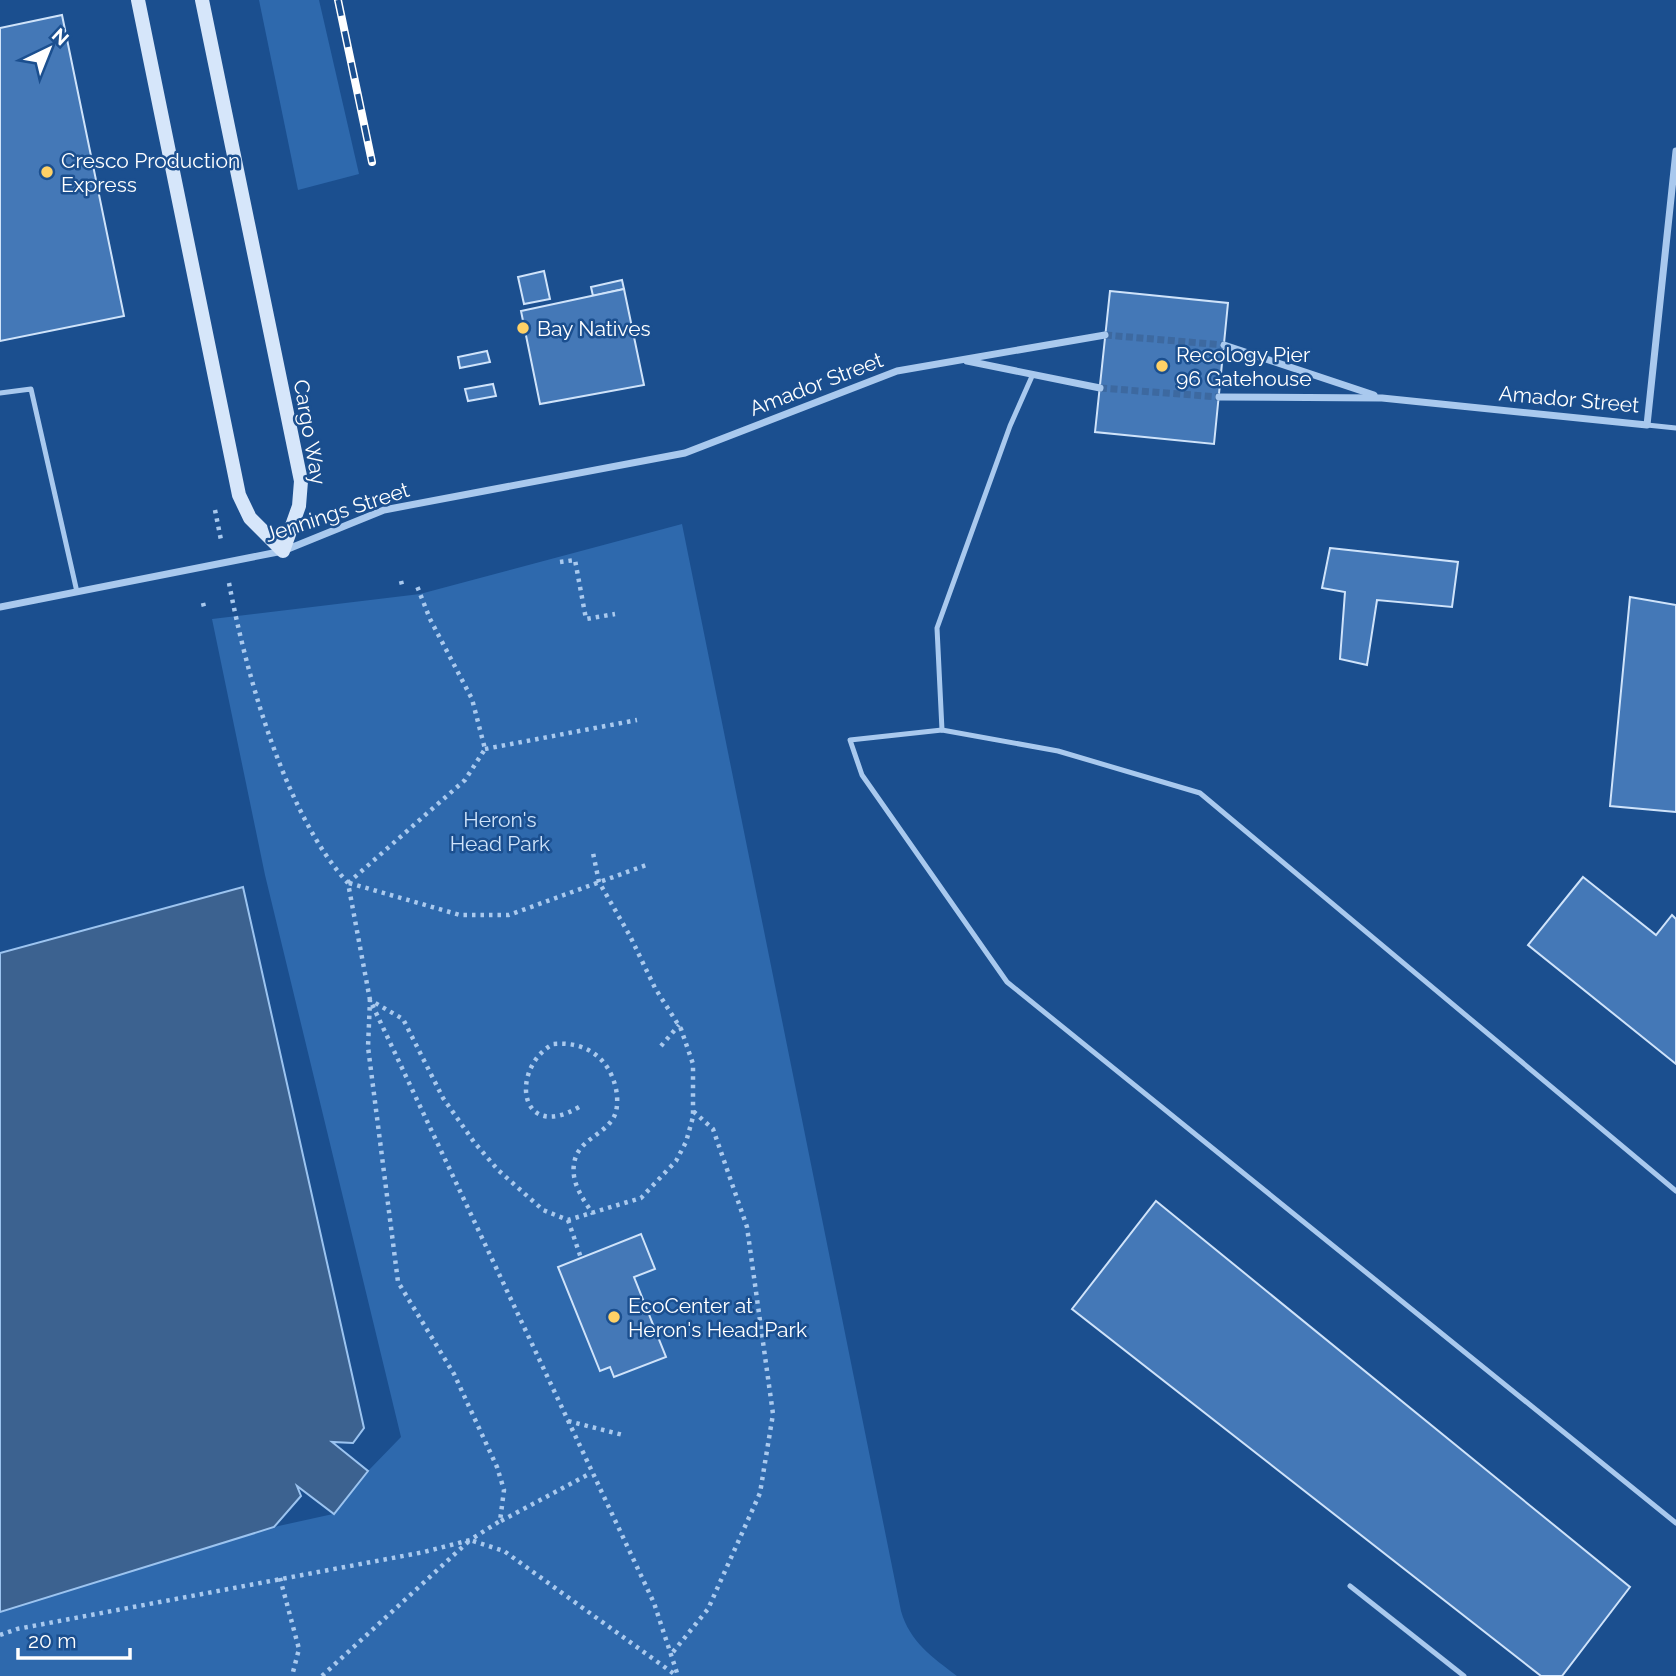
<svg xmlns="http://www.w3.org/2000/svg" width="1676" height="1676" viewBox="0 0 1676 1676" font-family="Raleway,sans-serif">
  <style>
    .green { fill: #2e69ad }
    .water { fill: #3c6290; stroke: #9cc4f0; stroke-width: 2 }
    .building { fill: #4478b7; stroke: #cfe3fa; stroke-width: 2 }
    .lines { fill: none; stroke-linecap: round; stroke-linejoin: round }
    .minor-tunnel { stroke: #3d69a0; stroke-width: 7; stroke-dasharray: 7 3.5; stroke-linecap: butt }
    .path { stroke: #a9c9ee; stroke-width: 4.5; stroke-dasharray: 3.5 5; stroke-linecap: butt }
    .service { stroke: #a9c9ee; stroke-width: 5 }
    .minor { stroke: #a9c9ee; stroke-width: 7 }
    .secondary { stroke: #d6e6fa; stroke-width: 14 }
    .rail-casing { stroke: #fff; stroke-width: 8 }
    .rail { stroke: #1b4f8f; stroke-width: 5; stroke-dasharray: 16; stroke-linecap: butt }
    .poi-dot { fill: #ffd166; stroke: #1b4f8f; stroke-width: 2.5 }
    .labels { text-anchor: middle; dominant-baseline: central; stroke-width: 5; stroke-linejoin: round; paint-order: stroke }
    .poi-label { font-size: 21px; fill: #fff; stroke: #1b4f8f; text-anchor: start }
    .street-label { font-size: 21px; fill: #fff; stroke: #1b4f8f }
    .park-label { font-size: 21px; fill: #cfe3fa; stroke: #1b4f8f }
  </style>
  <rect width="100%" height="100%" fill="#1b4f8f"/>
  <g class="green">
    <polygon points="259,0 319,0 359,174 298,190"/>
    <path d="M682,524l219,1087c9,31 31,46 56,65h-957v-64l274,-85 59,-13 35,-43 33,-34 -136,-562 -53,-256 208,-25z"/>
  </g>
  <polygon class="water" points="243,887 364,1428 353,1443 332,1442 368,1471 334,1514 297,1486 301,1496 274,1527 0,1612 0,953"/>
  <g class="building">
    <polygon points="62,15 124,316 0,341 0,28"/>
    <polygon points="544,271 550,299 524,304 518,277"/>
    <polygon points="622,280 624,289 593,296 591,287"/>
    <polygon points="624,289 644,385 540,404 521,311"/>
    <polygon points="1110,291 1228,303 1214,444 1095,432"/>
    <polygon points="487,351 490,362 460,368 458,357"/>
    <polygon points="493,384 496,396 468,401 465,389"/>
    <polygon points="1330,548 1458,562 1452,607 1377,600 1367,665 1340,659 1345,592 1322,588"/>
    <polygon points="1630,597 1676,605 1676,812 1610,806"/>
    <polygon points="1583,877 1656,935 1672,915 1676,919 1676,1064 1528,945"/>
    <polygon points="1156,1201 1630,1587 1562,1676 1541,1676 1072,1309"/>
    <polygon points="641,1234 655,1269 634,1277 666,1357 614,1377 610,1367 600,1371 558,1267"/>
  </g>
  <g class="lines">
    <g class="minor-tunnel">
      <polyline points="1105,335 1224,345"/>
      <polyline points="1100,388 1219,397"/>
    </g>
    <g class="path">
      <polyline points="215,510 221,540"/>
      <polyline points="560,562 575,560 586,619 615,614"/>
      <polyline points="401,581 403,589"/>
      <path d="M229,583c17,90 56,232 119,300l22,117 284,603 24,73"/>
      <polyline points="203,603 205,611"/>
      <polyline points="485,749 637,720"/>
      <polyline points="348,883 465,780 485,749 472,699 430,619 417,586"/>
      <polyline points="349,883 460,915 509,915 649,864"/>
      <polyline points="661,1046 679,1025"/>
      <path d="M579,1107c-61,36 -69,-39 -26,-63 32,-3 56,13 63,45 2,10 2,23 -4,31 -12,17 -35,21 -38,44 -3,19 9,35 19,50"/>
      <polyline points="568,1220 581,1258"/>
      <polyline points="568,1421 623,1435"/>
      <polyline points="501,1521 591,1473"/>
      <polyline points="280,1578 299,1649 292,1676"/>
      <polyline points="0,1635 17,1629 424,1552 470,1540 500,1521 504,1490 497,1467 454,1374 398,1282 368,1047 370,1000 403,1019 443,1098 474,1142 498,1170 543,1210 568,1220 641,1198 676,1161 686,1142 693,1117 693,1064 681,1029 655,988 630,936 599,882 593,853"/>
      <polyline points="673,1652 708,1609 760,1493 773,1414 747,1227 713,1129 693,1111"/>
      <polyline points="322,1676 470,1540 504,1551 677,1676"/>
    </g>
    <g class="service">
      <polyline points="0,393 31,389 77,592"/>
      <polyline points="1647,425 1676,428"/>
      <polyline points="942,730 937,628 1010,426 1033,374"/>
      <polyline points="1676,1191 1200,793 1058,751 942,730 850,740 862,775 1007,982 1676,1523"/>
      <polyline points="1350,1586 1464,1676"/>
    </g>
    <g class="minor">
      <polyline points="1224,345 1374,395"/>
      <polyline points="967,361 1100,388"/>
      <polyline points="1219,397 1382,398 1647,425 1676,151"/>
      <polyline points="0,607 283,551 384,510 685,453 897,371 1105,335"/>
    </g>
    <polyline class="secondary" points="138,0 239,495 250,518 283,551 299,506 301,481 202,0"/>
    <defs>
      <polyline id="rail" points="338,0 372,162"/>
    </defs>
    <use href="#rail" class="rail-casing"/>
    <use href="#rail" class="rail"/>
  </g>
  <g class="poi-dot">
    <circle cx="47" cy="172" r="7"/>
    <circle cx="523" cy="328" r="7"/>
    <circle cx="1162" cy="366" r="7"/>
    <circle cx="614" cy="1317" r="7"/>
  </g>
  <g class="labels">
    <g class="poi-label">
      <text x="61" y="160">Cresco Production<tspan x="61" dy="24">Express</tspan></text>
      <text x="537" y="328">Bay Natives</text>
      <text x="1176" y="354">Recology Pier<tspan x="1176" dy="24">96 Gatehouse</tspan></text>
      <text x="628" y="1305">EcoCenter at<tspan x="628" dy="24">Heron's Head Park</tspan></text>
    </g>
    <g class="street-label">
      <text transform="translate(816 384) rotate(-21)">Amador Street</text>
      <text transform="translate(1569 399) rotate(5)">Amador Street</text>
      <text transform="translate(310 432) rotate(80)">Cargo Way</text>
      <text transform="translate(337 512) rotate(-18)">Jennings Street</text>
    </g>
    <g class="park-label">
      <text x="500" y="819">Heron's<tspan x="500" dy="24">Head Park</tspan></text>
    </g>
  </g>
  <g transform="translate(49 49) rotate(43)" stroke="#1b4f8f" stroke-width="5" paint-order="stroke">
  <path d="M0-5L12 26L0 18L-12 26Z" fill="#ffffff"/>
  <text y="-10" font-size="19" font-weight="bold" text-anchor="middle" fill="#ffffff">N</text>
  </g>
  <path d="M18 1648v10h112v-10" fill="none" stroke="#ffffff" stroke-width="3.5"/>
  <text x="28" y="1648" font-size="21" fill="#ffffff" stroke="#1b4f8f" stroke-width="5" paint-order="stroke">20 m</text>
</svg>
